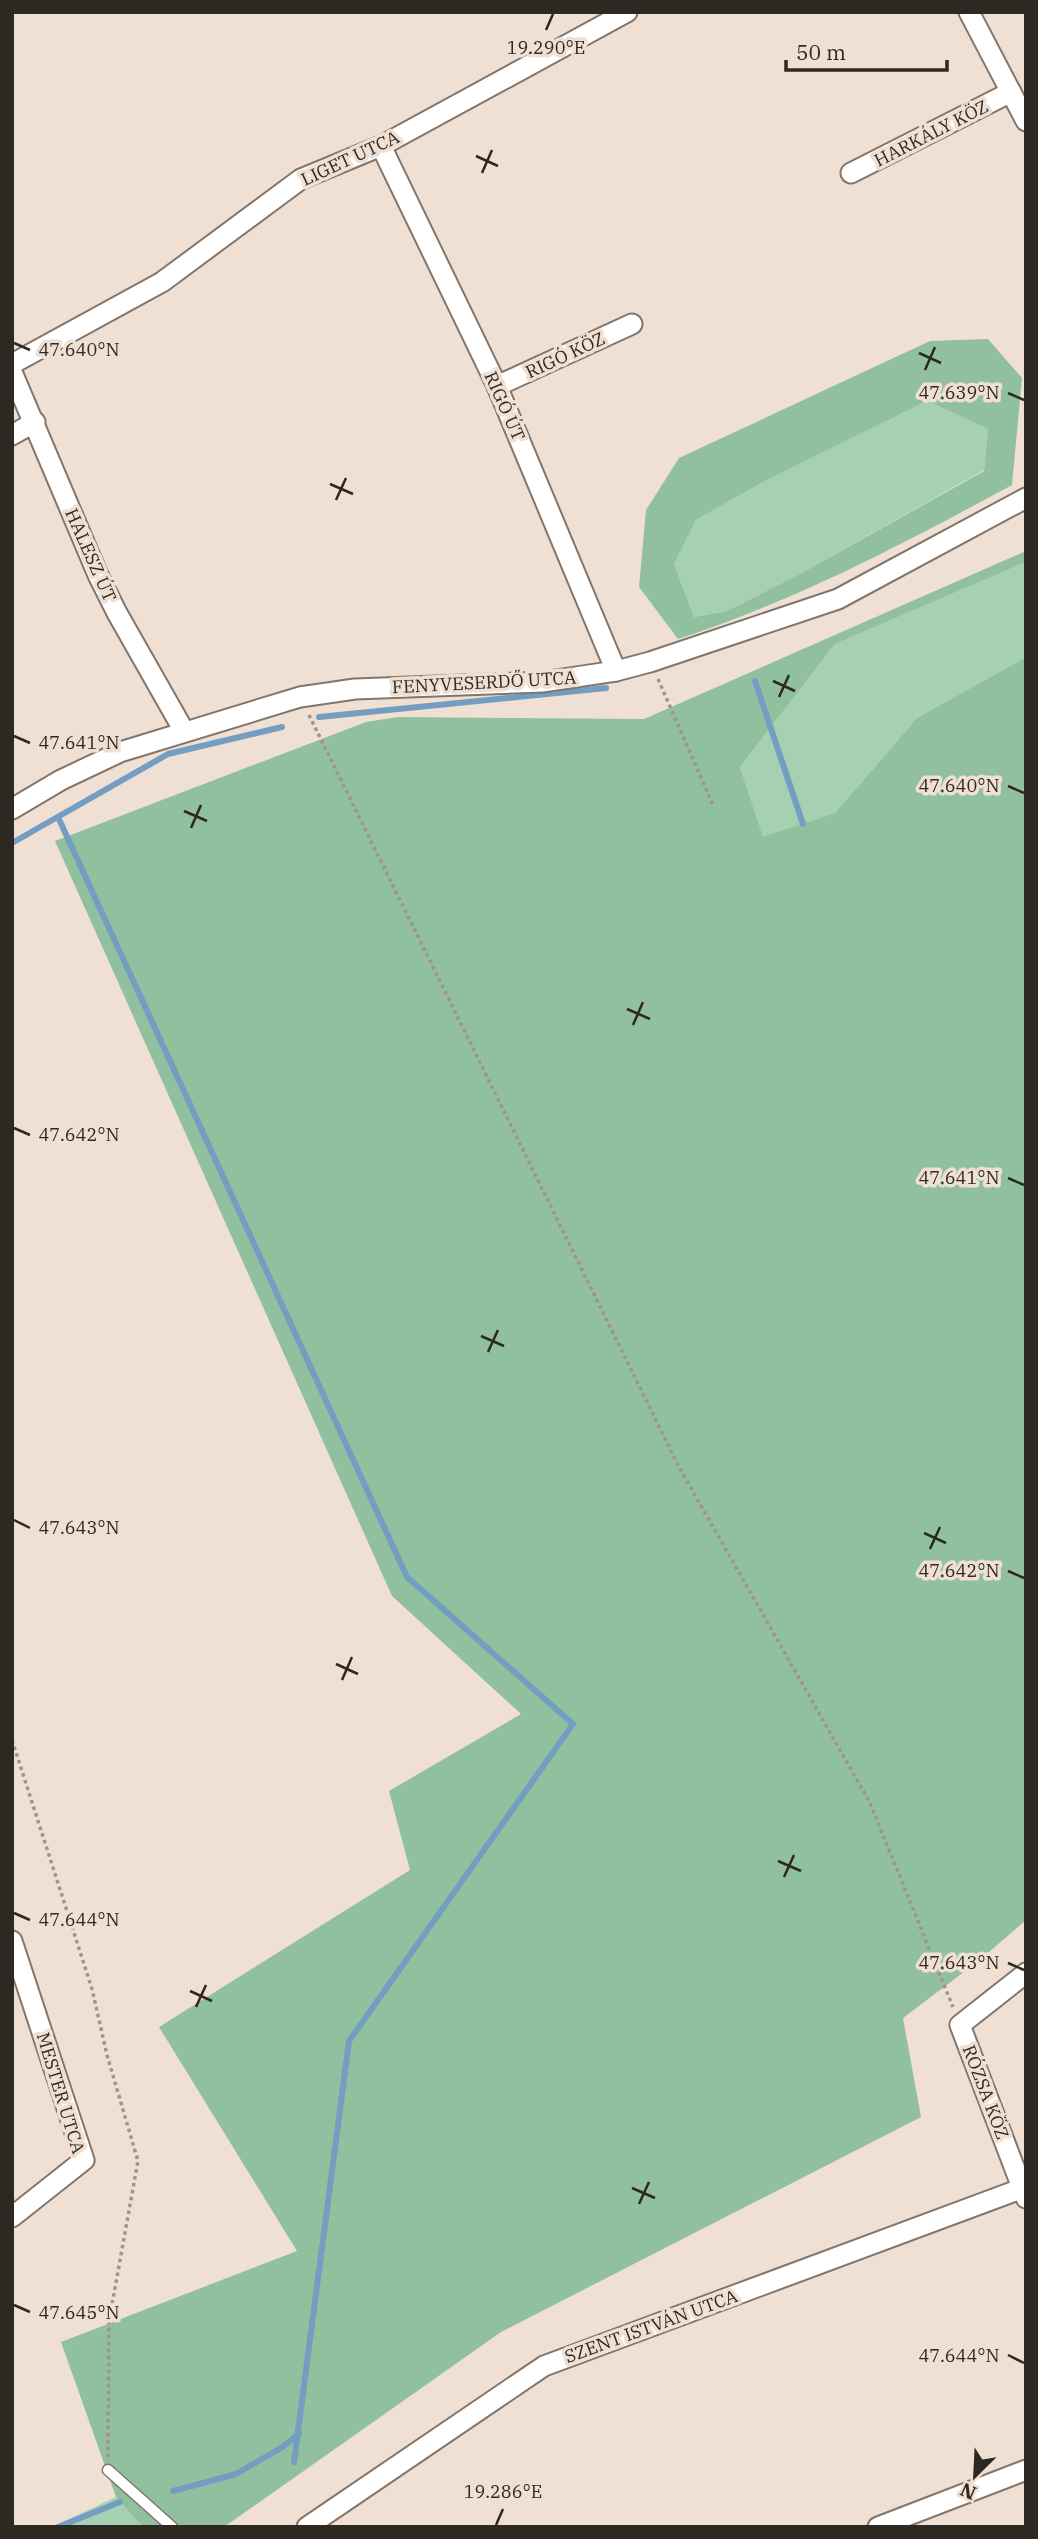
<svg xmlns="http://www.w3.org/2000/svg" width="1038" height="2539" viewBox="0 0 1038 2539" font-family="'IBM Plex Serif',serif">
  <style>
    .green { fill: #a6d0b2 }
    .forest { fill: #90c09e; fill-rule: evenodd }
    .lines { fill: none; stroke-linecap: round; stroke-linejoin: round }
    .stream { stroke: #749dc2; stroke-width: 6 }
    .lane-casing { stroke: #837569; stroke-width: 13 }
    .street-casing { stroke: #837569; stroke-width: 23 }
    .path { stroke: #a0948a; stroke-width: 3.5; stroke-dasharray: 3.5 3.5; stroke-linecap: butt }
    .lane { stroke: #fff; stroke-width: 10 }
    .street { stroke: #fff; stroke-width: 19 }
    .ticks { fill: none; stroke: #2e2823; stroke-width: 2.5 }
    .labels { text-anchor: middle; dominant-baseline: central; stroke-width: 7; stroke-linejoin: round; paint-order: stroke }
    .street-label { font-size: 18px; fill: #2e2823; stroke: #f0e0d3 }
    .ticks-label { font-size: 18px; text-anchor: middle; fill: #2e2823; stroke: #f0e0d3; stroke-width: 7; stroke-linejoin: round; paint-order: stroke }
  </style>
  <rect width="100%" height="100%" fill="#f0e0d3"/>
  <g class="green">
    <polygon points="927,401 988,429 984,470 800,574 727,611 694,617 674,564 696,520 765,481"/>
    <polygon points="1026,562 1026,657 917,718 835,813 763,838 740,767 835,644"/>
    <polygon points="116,2497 143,2527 52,2527"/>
  </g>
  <g class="forest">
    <path d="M988,339l34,39 -10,107c-107,58 -217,116 -334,154l-39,-52 7,-77 33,-52 251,-117zM927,401l61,28 -4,42 -184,103 -73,37 -33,6 -20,-53 22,-44 69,-39z"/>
    <polygon points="1026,551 1026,562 835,644 740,767 763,837 835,813 917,718 1026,657 1026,1920 981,1959 903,2018 921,2117 501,2332 224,2527 143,2527 116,2497 61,2342 297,2251 159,2027 410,1870 389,1791 521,1714 392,1596 55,841 366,722 398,717 644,719"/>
  </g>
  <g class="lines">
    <g class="stream">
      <polyline points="755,681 803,824"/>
      <polyline points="319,717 606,688"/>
      <polyline points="58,817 407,1577 573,1724 349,2041 294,2462"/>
      <polyline points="12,843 168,754 282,727"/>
      <polyline points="173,2491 236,2474 281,2448 299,2434"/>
      <polyline points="58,2527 120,2502"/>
    </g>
    <defs>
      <polyline id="lane" points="108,2470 172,2527"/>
      <g id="street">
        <polyline points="969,12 1026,121"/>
        <polyline points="381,146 497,386 616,671"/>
        <polyline points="851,173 1011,92"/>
        <polyline points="12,364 162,282 301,179 381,146 627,12"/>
        <polyline points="12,372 98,575 117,613 184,731"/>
        <polyline points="497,386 632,324"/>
        <polyline points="12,435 35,422"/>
        <polyline points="12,809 61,780 120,752 300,697 355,689 542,682 616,671 650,662 838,599 1026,498"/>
        <polyline points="12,1941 84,2160 12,2217"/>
        <polyline points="1026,1973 960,2025 1026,2198"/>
        <polyline points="307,2527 544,2366 1026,2187"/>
        <polyline points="878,2527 1026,2470"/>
      </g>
    </defs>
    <use href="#lane" class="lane-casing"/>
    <use href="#street" class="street-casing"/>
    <g class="path">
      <polyline points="658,679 713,805"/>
      <polyline points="309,715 679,1467 869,1801 953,2007"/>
      <polyline points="12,1740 92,1989 107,2055 138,2161 109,2321 108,2457"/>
    </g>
    <use href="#lane" class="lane"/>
    <use href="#street" class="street"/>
  </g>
  <path class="ticks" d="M546,30l7,-16M476,156l22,10M482,173l10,-23M14,343l16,7M919,353l22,10M925,370l10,-23M1008,393l16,7M330,484l23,10M336,500l10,-22M773,681l22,10M779,697l10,-22M14,736l16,7M1008,786l16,7M184,811l23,10M191,828l10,-23M627,1009l23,10M633,1025l10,-23M14,1128l16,7M1008,1178l16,7M481,1336l23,10M488,1352l10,-22M14,1520l16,8M924,1533l22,10M930,1549l10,-22M1008,1571l16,7M336,1664l22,10M342,1680l10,-23M778,1861l23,10M784,1877l10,-22M14,1913l16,7M1008,1963l16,7M190,1991l22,10M196,2007l10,-22M632,2188l23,10M639,2204l10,-22M14,2305l16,7M1008,2355l16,8M496,2525l7,-16"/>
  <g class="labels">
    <g class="street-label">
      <text transform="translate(931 133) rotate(-27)">HARKÁLY KÖZ</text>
      <text transform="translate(350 158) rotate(-25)">LIGET UTCA</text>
      <text transform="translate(565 355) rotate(-25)">RIGÓ KÖZ</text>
      <text transform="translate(505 406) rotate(66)">RIGÓ ÚT</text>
      <text transform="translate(91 555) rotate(66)">HALESZ ÚT</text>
      <text transform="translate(484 682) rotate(-3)">FENYVESERDŐ UTCA</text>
      <text transform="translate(986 2092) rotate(69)">RÓZSA KÖZ</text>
      <text transform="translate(61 2093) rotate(73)">MESTER UTCA</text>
      <text transform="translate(651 2326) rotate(-20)">SZENT ISTVÁN UTCA</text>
    </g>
  </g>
  <g class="ticks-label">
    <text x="546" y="54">19.290°E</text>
    <text x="79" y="356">47.640°N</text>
    <text x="959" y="399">47.639°N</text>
    <text x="79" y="749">47.641°N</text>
    <text x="959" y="792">47.640°N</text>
    <text x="79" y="1141">47.642°N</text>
    <text x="959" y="1184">47.641°N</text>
    <text x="79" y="1534">47.643°N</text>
    <text x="959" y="1577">47.642°N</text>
    <text x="79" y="1926">47.644°N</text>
    <text x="959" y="1969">47.643°N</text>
    <text x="79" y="2319">47.645°N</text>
    <text x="959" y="2362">47.644°N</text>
    <text x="503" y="2498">19.286°E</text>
  </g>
  <rect width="1038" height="2539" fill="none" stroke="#2e2823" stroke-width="28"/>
  <g transform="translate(975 2476) rotate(204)" stroke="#f0e0d3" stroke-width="5" paint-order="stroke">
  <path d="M0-5L12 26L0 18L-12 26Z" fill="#2e2823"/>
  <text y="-10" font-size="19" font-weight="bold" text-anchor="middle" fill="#2e2823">N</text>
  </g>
  <path d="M786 60v10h161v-10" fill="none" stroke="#2e2823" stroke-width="3.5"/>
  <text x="796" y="60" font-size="21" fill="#2e2823" stroke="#f0e0d3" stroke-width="5" paint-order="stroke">50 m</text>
</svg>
